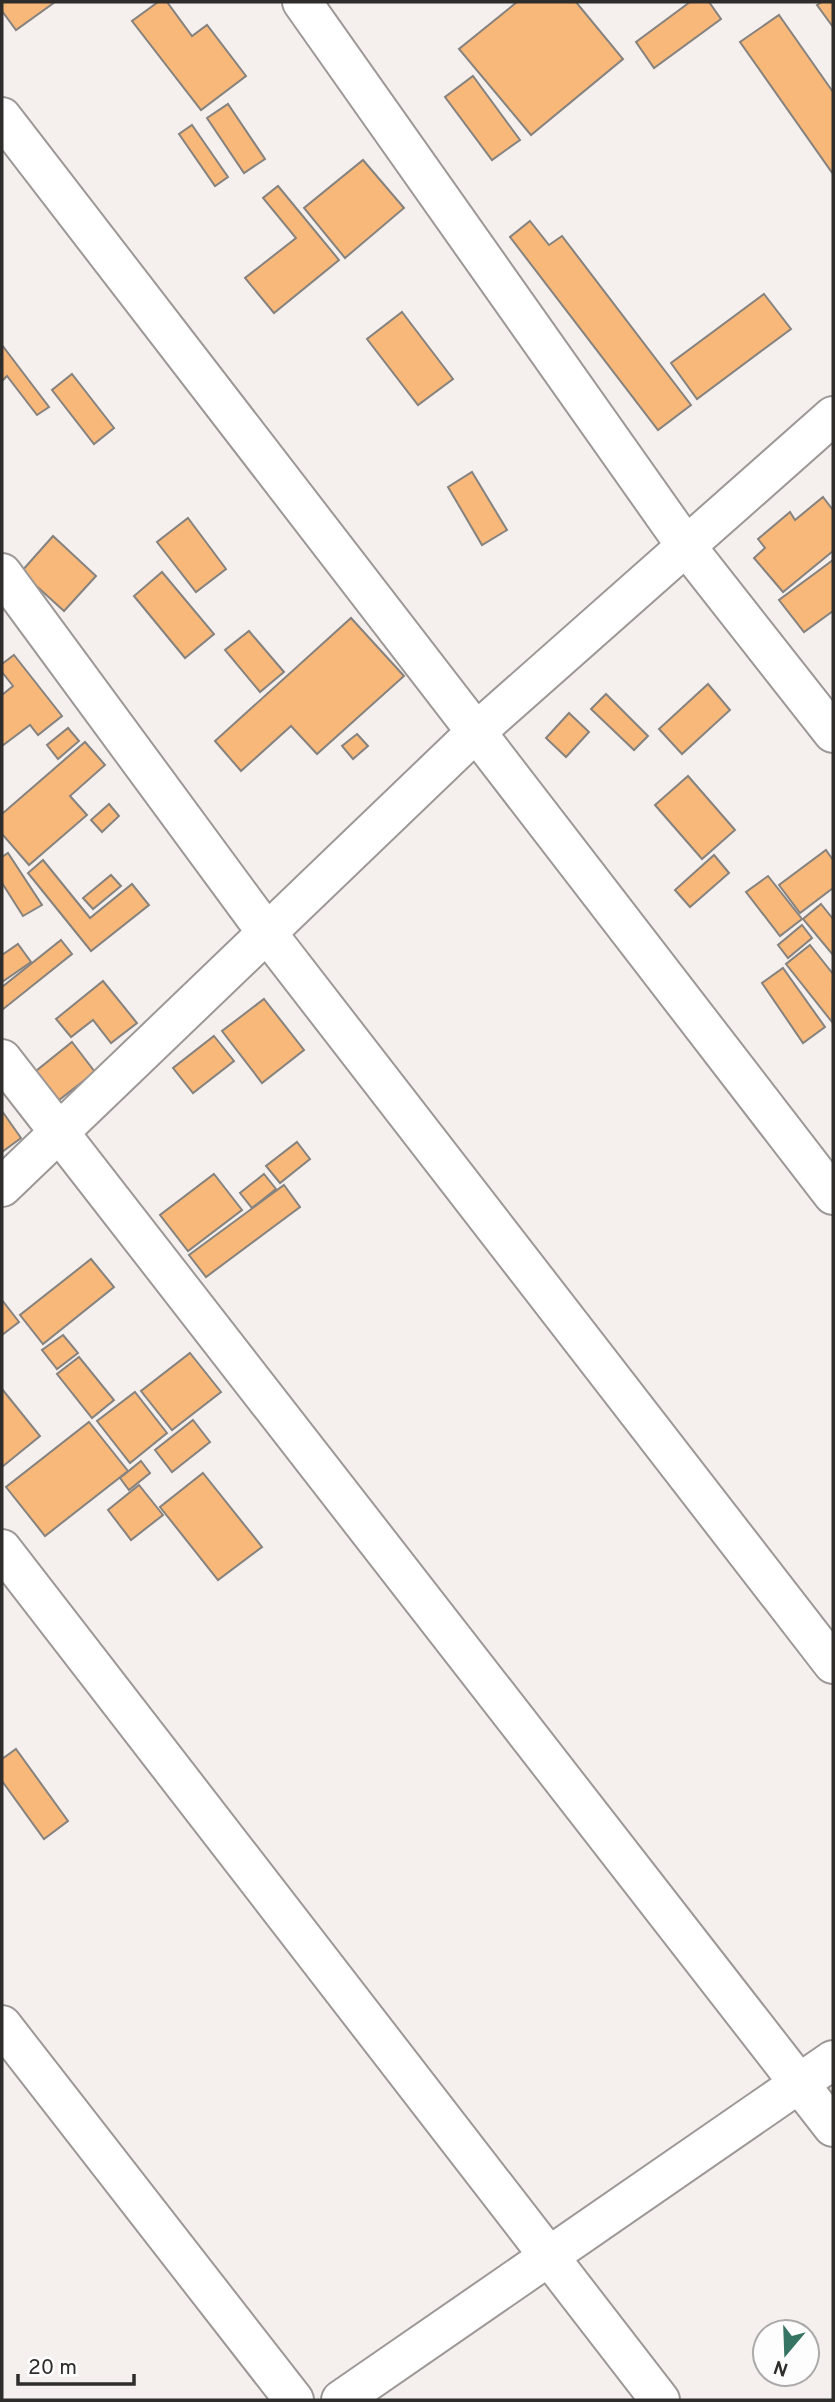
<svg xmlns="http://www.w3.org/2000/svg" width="835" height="2402" viewBox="0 0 835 2402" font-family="Overpass,sans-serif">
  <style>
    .building { fill: #f8b87a; stroke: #86827e; stroke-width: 2 }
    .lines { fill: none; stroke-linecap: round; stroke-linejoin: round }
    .street-casing { stroke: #9d9896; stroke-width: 42 }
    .street { stroke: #fff; stroke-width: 38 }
  </style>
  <rect width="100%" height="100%" fill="#f5efed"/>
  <g class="building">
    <polygon points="2,2 55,2 16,30 2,11"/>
    <polygon points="158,2 167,2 192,36 207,25 246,76 201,110 132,21"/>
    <polygon points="517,2 576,2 623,59 531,135 459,49"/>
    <polygon points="690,2 709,2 721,19 654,68 636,42"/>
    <polygon points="822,2 833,2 833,27 817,5"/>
    <polygon points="779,15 833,92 833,174 740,42"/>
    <polygon points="473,76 520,140 492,160 445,97"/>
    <polygon points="228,104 265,159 244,173 207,118"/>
    <polygon points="192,125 228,177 215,186 179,134"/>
    <polygon points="363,160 404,208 345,258 304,208"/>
    <polygon points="278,186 339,260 274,313 245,278 296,238 263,198"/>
    <polygon points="530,221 549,245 562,236 691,405 658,430 510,237"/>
    <polygon points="764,294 791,329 697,399 671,363"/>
    <polygon points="402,312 453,379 418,405 367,339"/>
    <polygon points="2,345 49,407 37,415 7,376 2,381"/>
    <polygon points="72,374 114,428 94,444 52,390"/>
    <polygon points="472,472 507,530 482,545 448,487"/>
    <polygon points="823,497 833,510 833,551 783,592 754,558 765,548 758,539 790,512 795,520"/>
    <polygon points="188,518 226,569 196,592 157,542"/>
    <polygon points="53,536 96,576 64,611 21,572"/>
    <polygon points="833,560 833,611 804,632 779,600"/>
    <polygon points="162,572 214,634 185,658 134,596"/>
    <polygon points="351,618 404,676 317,754 291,726 241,771 215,741"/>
    <polygon points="249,631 284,672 260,692 225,650"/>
    <polygon points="14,655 62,716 38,735 30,725 2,746 2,695 13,686 2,672 2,664"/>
    <polygon points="708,684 730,710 682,754 659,729"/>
    <polygon points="606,694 648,736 634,750 591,709"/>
    <polygon points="569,713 589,732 566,757 546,738"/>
    <polygon points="68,728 79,741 58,759 47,745"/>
    <polygon points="357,734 368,746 353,759 342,746"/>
    <polygon points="85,742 105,765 70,796 87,815 29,865 2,834 2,814"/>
    <polygon points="688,776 735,830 702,859 655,805"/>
    <polygon points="109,804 119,816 102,832 91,820"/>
    <polygon points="826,850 833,860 833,888 800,913 779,885"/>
    <polygon points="8,853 42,905 23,916 2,883 2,857"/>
    <polygon points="714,855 729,873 690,907 675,890"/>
    <polygon points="43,860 90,918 132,884 149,905 91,951 28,873"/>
    <polygon points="111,875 121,886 93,909 83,898"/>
    <polygon points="768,876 802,919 780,936 746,892"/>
    <polygon points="821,904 833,919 833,955 803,919"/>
    <polygon points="802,925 812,938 788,958 778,945"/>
    <polygon points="61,940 72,954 2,1010 2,987"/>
    <polygon points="18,944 31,962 2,982 2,955"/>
    <polygon points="810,945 833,974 832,1022 786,964"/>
    <polygon points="783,968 825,1027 803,1043 762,983"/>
    <polygon points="103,981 137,1023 111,1043 93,1020 71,1037 56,1019"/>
    <polygon points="264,999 304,1050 262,1083 222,1031"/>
    <polygon points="214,1036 234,1061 193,1093 173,1068"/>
    <polygon points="72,1042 95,1072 59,1100 36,1071"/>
    <polygon points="2,1111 21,1138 2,1152"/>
    <polygon points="297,1142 310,1159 280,1183 266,1166"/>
    <polygon points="214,1174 242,1210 188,1251 160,1215"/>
    <polygon points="264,1174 276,1189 252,1208 240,1193"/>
    <polygon points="284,1185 300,1207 206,1277 189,1255"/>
    <polygon points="91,1259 114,1287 43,1344 20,1315"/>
    <polygon points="2,1300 19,1322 2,1335"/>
    <polygon points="63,1335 78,1353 57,1369 42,1350"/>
    <polygon points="190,1353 221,1392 172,1430 141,1391"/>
    <polygon points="79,1357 114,1400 92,1418 57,1374"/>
    <polygon points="2,1389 40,1436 2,1467"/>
    <polygon points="135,1392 167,1433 130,1463 97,1421"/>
    <polygon points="193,1420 210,1442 172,1472 155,1450"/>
    <polygon points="89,1422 128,1471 45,1536 6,1487"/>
    <polygon points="141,1461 150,1473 129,1490 120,1478"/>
    <polygon points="203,1473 262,1547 218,1580 160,1507"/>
    <polygon points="139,1485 163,1515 131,1540 108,1510"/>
    <polygon points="16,1749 68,1821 44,1839 2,1781 2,1759"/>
  </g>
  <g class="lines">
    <defs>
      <g id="street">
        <polyline points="302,2 686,546 833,733"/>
        <polyline points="2,117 833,1195"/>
        <polyline points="2,573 267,933 833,1664"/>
        <polyline points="2,1059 833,2127"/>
        <polyline points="2,1187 476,732 833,416"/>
        <polyline points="2,1549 660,2400"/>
        <polyline points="2,2025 294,2400"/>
        <polyline points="341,2400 833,2060"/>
      </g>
    </defs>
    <use href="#street" class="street-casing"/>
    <use href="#street" class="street"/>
  </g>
  <rect width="835" height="2402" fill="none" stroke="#2f2d2c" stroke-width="7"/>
  <g transform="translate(786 2353) rotate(199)"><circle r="33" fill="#fefdfd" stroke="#abaaa9" stroke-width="2"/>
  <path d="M0-5L12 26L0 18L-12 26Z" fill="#367563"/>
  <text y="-10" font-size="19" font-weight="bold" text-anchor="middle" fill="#2f2d2c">N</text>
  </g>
  <path d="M18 2374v10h116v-10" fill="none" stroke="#2f2d2c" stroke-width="3.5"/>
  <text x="28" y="2374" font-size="21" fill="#2f2d2c" stroke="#fefdfd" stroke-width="5" paint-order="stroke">20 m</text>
</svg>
